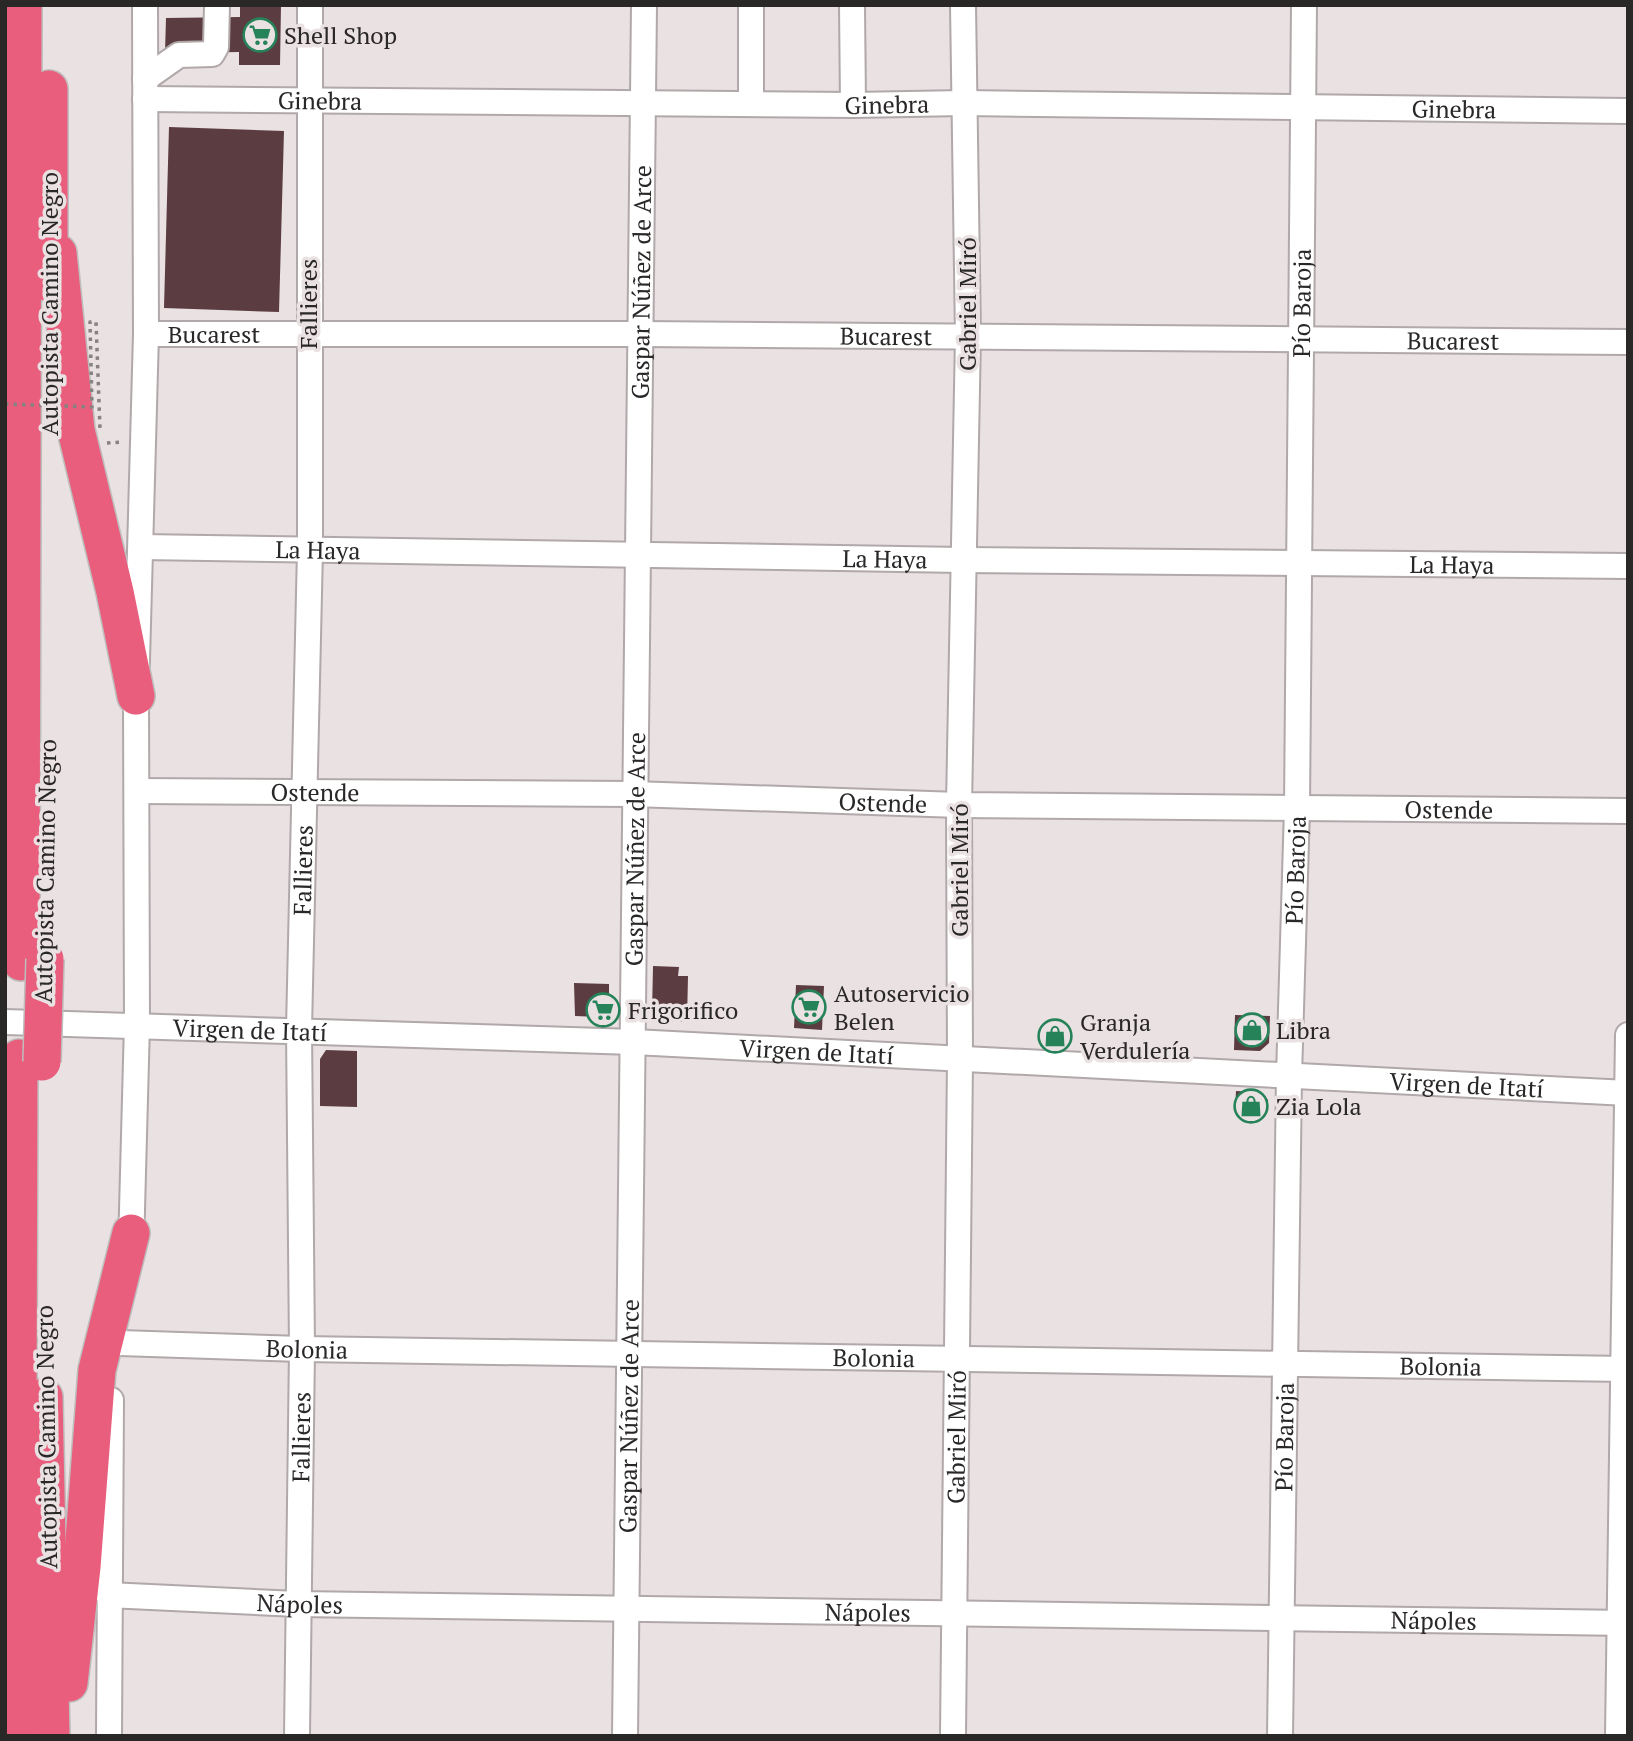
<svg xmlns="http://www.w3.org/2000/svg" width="1633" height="1741" viewBox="0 0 1633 1741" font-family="'PT Serif',serif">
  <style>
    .building { fill: #5b3c40 }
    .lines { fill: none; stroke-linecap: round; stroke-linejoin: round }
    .minor-casing { stroke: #b0a8a9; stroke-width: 28 }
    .highway-casing { stroke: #bfbebe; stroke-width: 40 }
    .path { stroke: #878282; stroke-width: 3.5; stroke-dasharray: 3.5 5; stroke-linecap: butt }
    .minor { stroke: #fff; stroke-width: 24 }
    .highway { stroke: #e85e7c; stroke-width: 37 }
    .highway-bridge-casing { stroke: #bfbebe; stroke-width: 40; stroke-linecap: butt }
    .path-bridge { stroke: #878282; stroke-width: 3.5; stroke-dasharray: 3.5 5; stroke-linecap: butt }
    .highway-bridge { stroke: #e85e7c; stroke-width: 37 }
    .labels { text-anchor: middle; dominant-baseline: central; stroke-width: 7; stroke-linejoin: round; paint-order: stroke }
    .poi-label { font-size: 24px; fill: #2a2727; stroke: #e9e1e2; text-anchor: start }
    .street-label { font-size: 24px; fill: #2a2727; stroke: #e9e1e2 }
  </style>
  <rect width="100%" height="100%" fill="#e9e1e2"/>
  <g class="building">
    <polygon points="240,5 281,5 280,65 239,65 239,52 165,53 166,18 240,17"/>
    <polygon points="169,127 284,131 279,312 164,308"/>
    <polygon points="653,966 679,967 678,976 688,976 687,1022 659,1021 652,1013"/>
    <polygon points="574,983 609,984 609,1007 600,1017 575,1016"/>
    <polygon points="796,985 824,986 822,1030 794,1028"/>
    <polygon points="1235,1015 1270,1016 1269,1043 1260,1051 1234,1050"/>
    <polygon points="326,1050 357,1051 357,1107 320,1106 320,1059"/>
    <polygon points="1236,1091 1261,1092 1268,1100 1267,1113 1235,1111"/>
  </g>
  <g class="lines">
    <defs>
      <g id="minor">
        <polyline points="751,5 751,103"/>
        <polyline points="852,5 853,105"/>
        <polyline points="145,79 179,55 212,54 216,47 217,5"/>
        <path id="s1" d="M145,99l708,6 111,-2 664,8"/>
        <path id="s2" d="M146,334h495l987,8"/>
        <path id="s3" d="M141,547l822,13 665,6"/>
        <path id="s4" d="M137,791l496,3 326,11 669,6"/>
        <path id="s5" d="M5,1022l629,20 994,51"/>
        <polyline points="131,1247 137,1024 136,696 146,334 145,5"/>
        <path id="s6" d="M120,1343l182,6 1326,20"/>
        <path id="s7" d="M108,1595l189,9 1331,19"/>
        <polyline points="109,1736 111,1400"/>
        <path id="s8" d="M297,1736l5,-387 -3,-320 11,-479v-545"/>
        <path id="s9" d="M625,1736l19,-1731"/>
        <path id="s10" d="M953,1736l7,-677 -1,-254 9,-469 -5,-331"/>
        <path id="s11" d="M1280,1736l9,-660 8,-268 7,-803"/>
        <polyline points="1618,1736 1628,1035"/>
      </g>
      <g id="highway">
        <polyline points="58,253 76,430 115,592 136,696"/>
        <polyline points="49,283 49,89"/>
        <polyline points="21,962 23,5"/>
        <polyline points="44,1397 51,1736"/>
        <polyline points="69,1683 82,1567 97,1370 131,1233"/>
        <polyline points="17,1736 19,1058"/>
      </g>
    </defs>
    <use href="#minor" class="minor-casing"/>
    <use href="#highway" class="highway-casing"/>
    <polyline class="path" points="107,443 123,442"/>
    <use href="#minor" class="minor"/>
    <use href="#highway" class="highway"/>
    <defs>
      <polyline id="highway-bridge" points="42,1062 45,959"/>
    </defs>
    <use href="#highway-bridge" class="highway-bridge-casing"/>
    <polyline class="path-bridge" points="5,404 92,407 90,322 96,322 100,429"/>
    <use href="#highway-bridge" class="highway-bridge"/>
  </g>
  <defs>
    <symbol id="supermarket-ring" viewBox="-11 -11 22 22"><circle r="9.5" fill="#e9e1e2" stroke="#268359" stroke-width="1.5"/><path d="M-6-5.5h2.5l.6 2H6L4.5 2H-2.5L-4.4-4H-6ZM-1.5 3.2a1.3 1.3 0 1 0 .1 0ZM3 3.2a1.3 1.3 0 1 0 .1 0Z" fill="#268359"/></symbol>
    <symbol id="shop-ring" viewBox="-11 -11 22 22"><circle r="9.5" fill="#e9e1e2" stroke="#268359" stroke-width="1.5"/><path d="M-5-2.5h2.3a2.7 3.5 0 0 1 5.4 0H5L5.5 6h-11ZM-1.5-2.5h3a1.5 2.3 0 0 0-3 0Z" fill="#268359"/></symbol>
  </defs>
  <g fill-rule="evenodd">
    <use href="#supermarket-ring" x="241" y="16" width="38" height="38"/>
    <use href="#supermarket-ring" x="790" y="988" width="38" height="38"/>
    <use href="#supermarket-ring" x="584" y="991" width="38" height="38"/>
    <use href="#shop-ring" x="1233" y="1011" width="38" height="38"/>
    <use href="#shop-ring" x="1036" y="1017" width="38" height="38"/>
    <use href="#shop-ring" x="1232" y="1087" width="38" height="38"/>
  </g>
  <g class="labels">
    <g class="poi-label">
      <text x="284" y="35">Shell Shop</text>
      <text x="834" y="993">Autoservicio<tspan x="834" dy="28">Belen</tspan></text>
      <text x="628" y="1010">Frigorifico</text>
      <text x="1080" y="1022">Granja<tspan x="1080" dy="28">Verdulería</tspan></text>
      <text x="1276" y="1030">Libra</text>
      <text x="1276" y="1106">Zia Lola</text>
    </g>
    <g class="street-label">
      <text stroke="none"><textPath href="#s1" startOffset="175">Ginebra</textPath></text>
      <text stroke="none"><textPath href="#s1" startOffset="742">Ginebra</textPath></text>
      <text stroke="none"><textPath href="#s1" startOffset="1309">Ginebra</textPath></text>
      <text stroke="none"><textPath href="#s9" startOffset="1454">Gaspar Núñez de Arce</textPath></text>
      <text transform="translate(49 304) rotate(-90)">Autopista Camino Negro</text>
      <text transform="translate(308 304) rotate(-90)">Fallieres</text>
      <text transform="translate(967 304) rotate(-90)">Gabriel Miró</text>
      <text stroke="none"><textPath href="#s11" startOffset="1433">Pío Baroja</textPath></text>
      <text stroke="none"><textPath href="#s2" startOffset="68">Bucarest</textPath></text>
      <text stroke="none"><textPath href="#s2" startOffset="740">Bucarest</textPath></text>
      <text stroke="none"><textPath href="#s2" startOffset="1307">Bucarest</textPath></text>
      <text stroke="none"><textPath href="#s3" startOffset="177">La Haya</textPath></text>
      <text stroke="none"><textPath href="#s3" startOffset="744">La Haya</textPath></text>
      <text stroke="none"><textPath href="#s3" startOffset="1311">La Haya</textPath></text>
      <text stroke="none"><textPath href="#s4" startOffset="178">Ostende</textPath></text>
      <text stroke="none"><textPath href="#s4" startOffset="746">Ostende</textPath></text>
      <text stroke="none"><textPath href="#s4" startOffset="1312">Ostende</textPath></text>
      <text stroke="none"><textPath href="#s9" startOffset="887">Gaspar Núñez de Arce</textPath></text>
      <text transform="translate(959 870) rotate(-90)">Gabriel Miró</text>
      <text transform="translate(45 871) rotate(-89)">Autopista Camino Negro</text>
      <text stroke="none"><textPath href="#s8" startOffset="866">Fallieres</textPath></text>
      <text stroke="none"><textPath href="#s11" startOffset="866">Pío Baroja</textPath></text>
      <text stroke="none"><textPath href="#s5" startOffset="245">Virgen de Itatí</textPath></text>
      <text stroke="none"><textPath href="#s5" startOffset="812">Virgen de Itatí</textPath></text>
      <text stroke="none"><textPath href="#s5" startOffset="1463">Virgen de Itatí</textPath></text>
      <text stroke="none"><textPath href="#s6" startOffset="187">Bolonia</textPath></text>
      <text stroke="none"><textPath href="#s6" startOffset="754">Bolonia</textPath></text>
      <text stroke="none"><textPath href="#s6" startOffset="1321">Bolonia</textPath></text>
      <text stroke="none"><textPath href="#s9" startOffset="320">Gaspar Núñez de Arce</textPath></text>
      <text transform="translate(46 1437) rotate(-91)">Autopista Camino Negro</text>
      <text stroke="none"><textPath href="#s8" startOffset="299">Fallieres</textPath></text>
      <text stroke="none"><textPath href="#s10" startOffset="299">Gabriel Miró</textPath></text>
      <text stroke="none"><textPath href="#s11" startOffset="299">Pío Baroja</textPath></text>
      <text stroke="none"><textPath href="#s7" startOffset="192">Nápoles</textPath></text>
      <text stroke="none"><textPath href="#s7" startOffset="760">Nápoles</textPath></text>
      <text stroke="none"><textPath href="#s7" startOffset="1326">Nápoles</textPath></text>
    </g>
  </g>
  <rect width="1633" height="1741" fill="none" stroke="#2a2727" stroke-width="14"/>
</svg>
